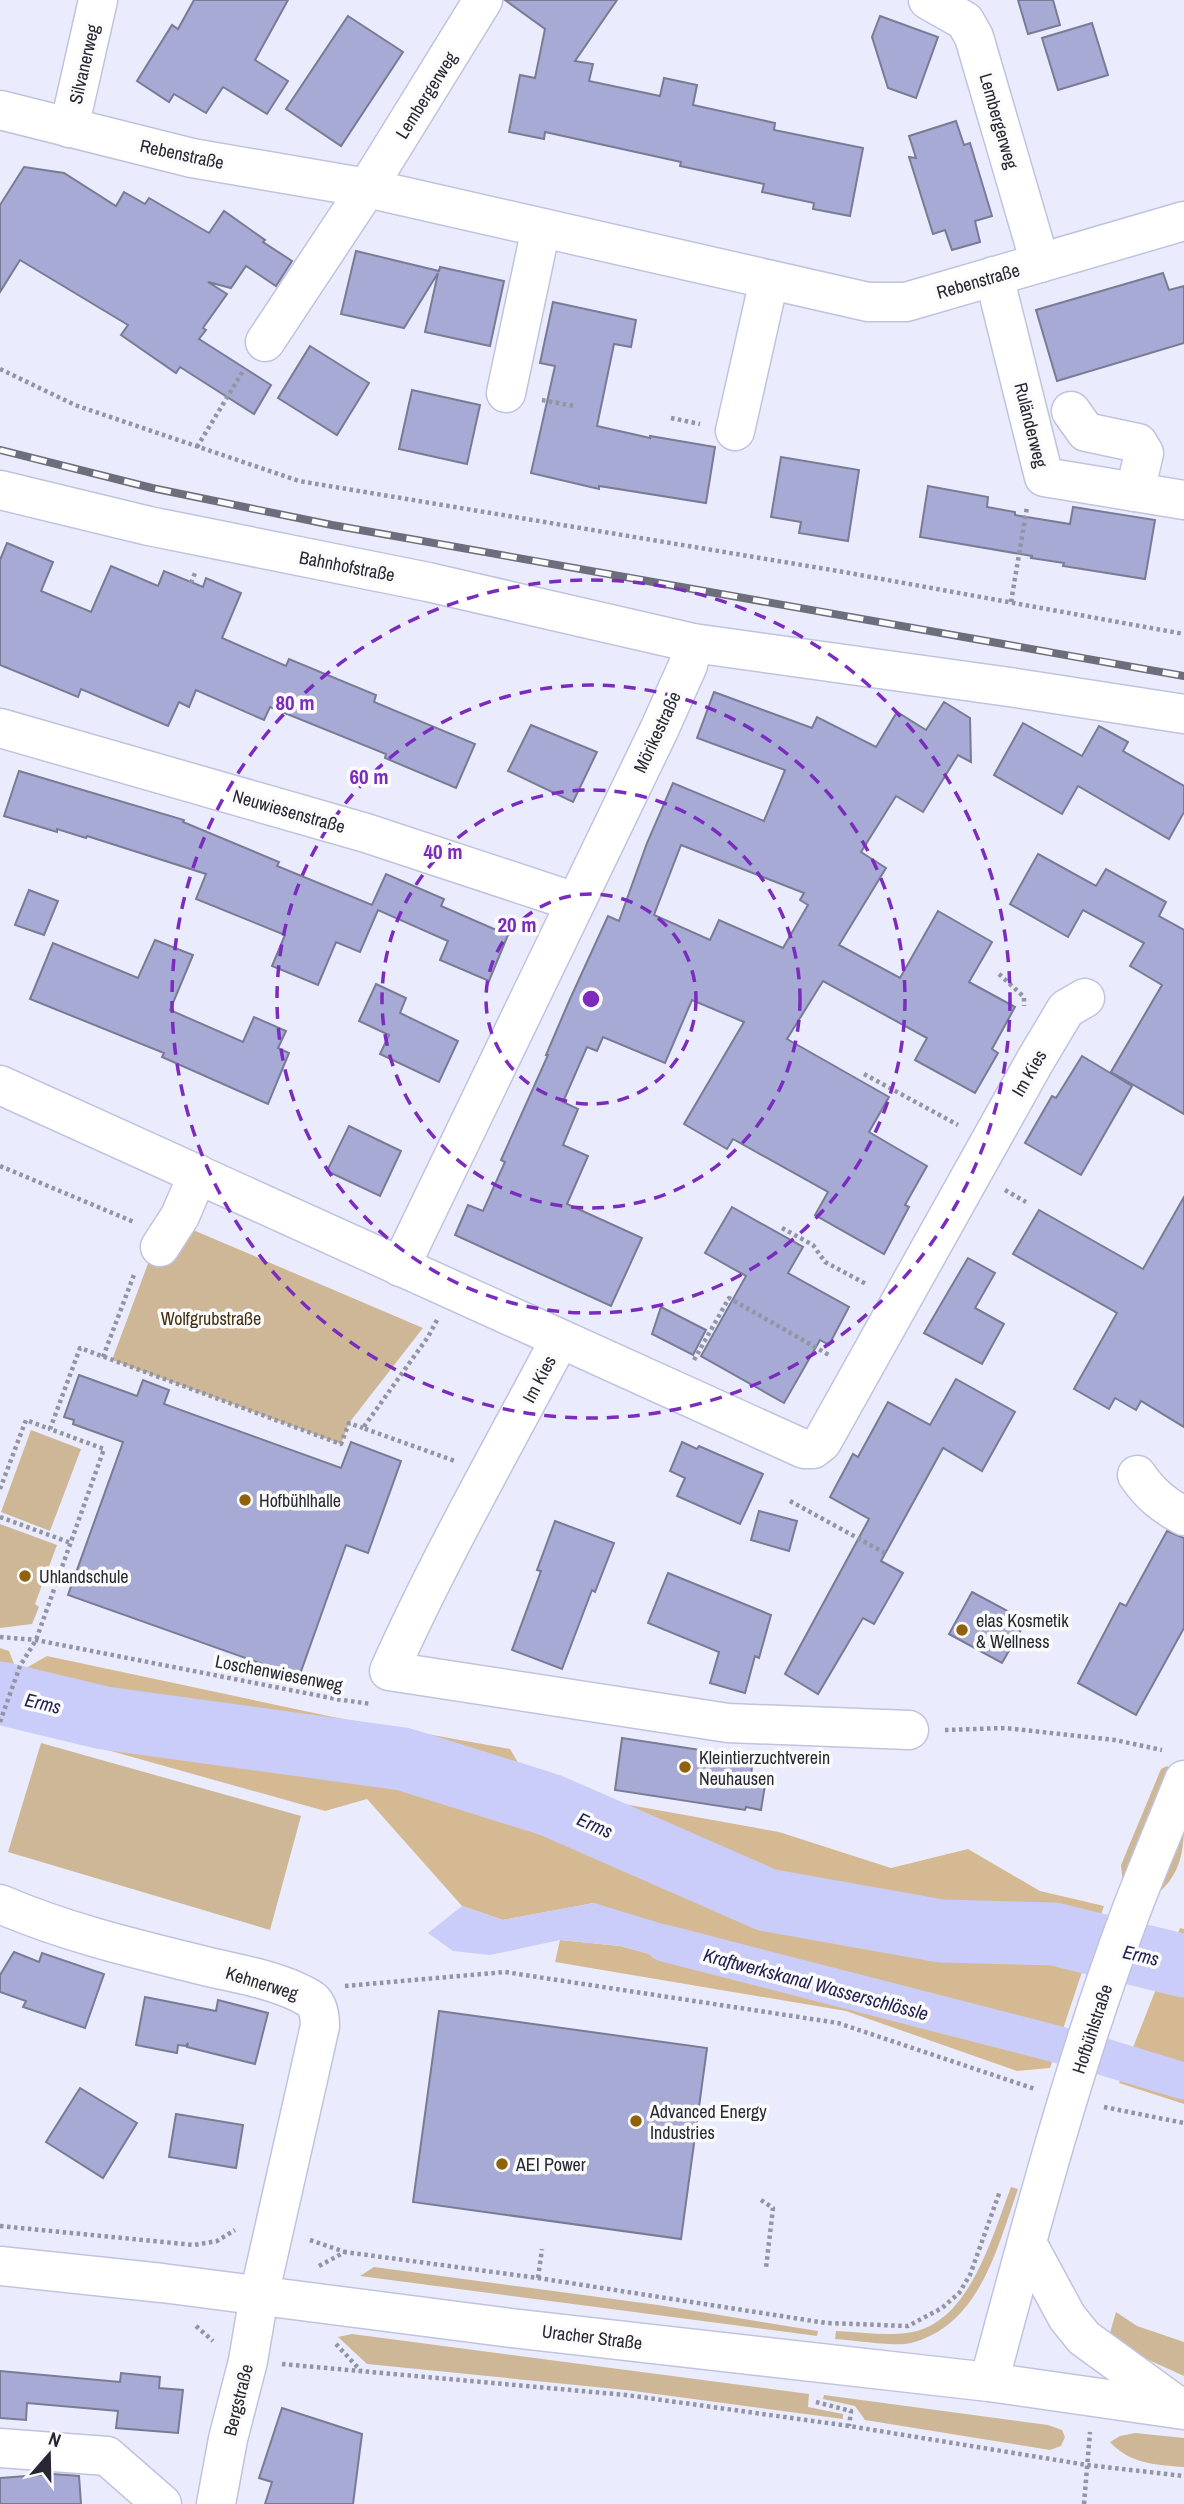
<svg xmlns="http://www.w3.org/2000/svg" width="1184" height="2504" viewBox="0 0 1184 2504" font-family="'Archivo Narrow',sans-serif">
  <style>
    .green { fill: #ceb796 }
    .forest { fill: #d4b992 }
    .water { fill: #cacdf9 }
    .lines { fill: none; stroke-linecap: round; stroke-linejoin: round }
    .canal { stroke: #cacdf9; stroke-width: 37 }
    .river { stroke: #cacdf9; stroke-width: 63 }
    .building { fill: #a7aad4; stroke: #797b95; stroke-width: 2; fill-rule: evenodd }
    .minor-casing { stroke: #c0c3df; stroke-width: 41 }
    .path { stroke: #9395a4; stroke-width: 4.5; stroke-dasharray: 3.5 3.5; stroke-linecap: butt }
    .minor { stroke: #fff; stroke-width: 38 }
    .rail-casing { stroke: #6c6e7b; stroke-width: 8 }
    .rail { stroke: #fbfbfb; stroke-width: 5; stroke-dasharray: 16; stroke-linecap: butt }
    .ring { fill: none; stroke: #7b2cbf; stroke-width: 3.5; stroke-dasharray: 12 9 }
    .poi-dot { fill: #8f620b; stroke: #fbfbfb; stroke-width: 2.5 }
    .labels { text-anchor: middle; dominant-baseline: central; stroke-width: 7; stroke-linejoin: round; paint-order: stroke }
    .street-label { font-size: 18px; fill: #262732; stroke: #fbfbfb }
    .park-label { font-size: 18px; fill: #432f0f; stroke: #fbfbfb }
    .poi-label { font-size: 18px; fill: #262732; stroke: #fbfbfb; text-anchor: start }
    .water-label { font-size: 19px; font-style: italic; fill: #242154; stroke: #fbfbfb }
    .centre { fill: #7b2cbf; stroke: #fbfbfb; stroke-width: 3.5 }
    .ring-label { font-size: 21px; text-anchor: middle; font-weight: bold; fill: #7b2cbf; stroke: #fbfbfb; stroke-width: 7; stroke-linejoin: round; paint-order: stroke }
  </style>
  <rect width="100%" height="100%" fill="#eaecfe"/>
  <g class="green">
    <polygon points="165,1218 423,1328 349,1423 341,1444 112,1360"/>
    <polygon points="31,1430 81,1449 50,1531 1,1512"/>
    <polygon points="0,1524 57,1545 35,1604 39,1607 32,1624 0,1628"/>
    <polygon points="41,1743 301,1816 270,1930 8,1852"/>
    <polygon points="1167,1766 1169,1768 1123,1886 1121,1865 1161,1769"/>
    <path d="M1184,1825c0,31 -6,54 -32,73z"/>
    <path d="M1011,2187l7,2c-21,59 -38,136 -107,154 -17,4 -57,-3 -76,-4l1,-8c23,1 48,5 70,2 63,-6 86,-97 105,-146z"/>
    <polygon points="374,2267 658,2305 818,2331 817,2336 360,2276"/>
    <polygon points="1116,2312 1137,2326 1184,2342 1184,2376 1129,2351 1109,2336"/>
    <polygon points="352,2334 809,2394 808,2407 843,2414 843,2419 626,2390 367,2364 338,2337"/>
    <polygon points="824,2395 1048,2425 1062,2430 1065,2437 1061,2446 1050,2450 865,2420 855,2406 823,2399"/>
    <path d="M1135,2433l49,5v29c-28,-2 -54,-3 -74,-25l10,-6z"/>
  </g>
  <g class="forest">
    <polygon points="0,1648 9,1651 14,1664 0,1704"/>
    <polygon points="47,1656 333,1717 510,1749 522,1769 563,1793 779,1832 891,1868 968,1849 1040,1891 1104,1906 1050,2068 1017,2071 846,2011 555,1962 560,1940 620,1946 705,1969 594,1903 503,1920 462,1906 367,1799 325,1811 43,1732 6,1725 26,1668"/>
    <polygon points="1180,1928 1184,1929 1184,2104 1119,2083"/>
  </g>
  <polygon class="water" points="594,1903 719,1941 705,1969 620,1946 560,1940 490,1955 453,1951 428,1933 462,1906 503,1920"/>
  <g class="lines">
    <polyline class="canal" points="664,1943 1091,2053 1184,2081"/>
    <polyline class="river" points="0,1693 104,1718 403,1759 550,1805 767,1900 941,1931 1054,1934 1184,1966"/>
  </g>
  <g class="building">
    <polygon points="194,0 288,0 255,60 288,81 267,114 223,87 206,113 174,94 169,102 137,81 172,25 178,29"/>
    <polygon points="505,0 617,0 575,61 593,64 589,81 660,96 664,78 697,85 693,105 775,123 774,130 863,148 850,216 813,209 814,203 762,192 764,184 680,166 681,162 545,132 544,139 509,132 520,75 535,78 545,29"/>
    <polygon points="1018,0 1053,0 1060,25 1028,34"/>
    <polygon points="348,16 403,52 341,146 286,109"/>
    <polygon points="880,16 938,37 916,98 888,88 872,37"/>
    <polygon points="1092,23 1108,75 1058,90 1042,38"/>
    <polygon points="956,121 964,145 970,143 992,216 975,221 980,242 952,250 945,230 933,234 909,157 916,158 909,136"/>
    <polygon points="24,167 64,173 116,206 124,192 145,204 149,198 209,233 224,211 265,240 263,242 292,261 276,286 246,266 231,288 208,282 227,294 203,328 206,330 199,339 271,385 254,414 180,367 176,373 121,335 128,325 20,260 0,292 0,205"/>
    <polygon points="356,251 439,271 440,267 504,281 490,346 425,332 438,273 404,328 341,314"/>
    <polygon points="1163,273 1169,290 1184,286 1184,343 1057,381 1036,310"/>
    <polygon points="553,302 636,320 631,347 614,344 597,426 650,438 650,436 715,447 706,503 599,486 599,489 531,473 555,366 540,363"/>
    <polygon points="310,346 369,383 337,435 278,398"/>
    <polygon points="412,390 480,405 467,464 399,449"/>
    <polygon points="781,457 859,470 848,541 799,533 801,522 771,517"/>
    <polygon points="928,486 988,497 987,507 1015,512 1015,515 1070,524 1073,507 1155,520 1145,579 1063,566 1064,563 1031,558 1032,556 920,537"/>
    <polygon points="7,543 53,562 41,591 91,612 111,566 158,586 164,571 203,587 206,578 241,593 222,638 286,666 289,659 376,695 374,702 475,744 456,788 385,758 386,754 270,707 264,720 196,690 189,707 179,702 168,726 81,689 78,697 0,665 0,560"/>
    <path d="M714,692l98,36 5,-11 59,30 21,-35 29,18 18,-28 26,16 1,44 -13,-7 -35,57 -27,-16 -35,56 25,16 -47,77 61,33 38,-67 54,31 -23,40 46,25 -23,42 6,4 -23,40 -60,-33 12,-22 -104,-57 -36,58 102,58 -20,35 58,34 -22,39 4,2 -25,47 -69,-39 13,-23 -95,-53 -6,10 -43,-25 60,-102 -52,-22 -27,63 -62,-26 -6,14 -10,-4 -24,55 15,7 -15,36 25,11 -21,48 75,34 -31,68 -156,-71 13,-30 15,6 22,-49 -4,-2 47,-105h-2l24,-56 38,-83 11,5 28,-78 26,-60 91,38 21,-51 -88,-32zM681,845l123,48 -4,7 8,5 -25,43 -64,-28 -9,20 -56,-25z"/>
    <polygon points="1023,723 1082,756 1099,726 1128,742 1123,751 1184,786 1184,812 1169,839 1078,786 1062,814 994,775"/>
    <polygon points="531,725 597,752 573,802 508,771"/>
    <polygon points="19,771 184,820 183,822 279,862 277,866 372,905 386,874 444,899 441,906 508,935 489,981 440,960 448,941 378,910 360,952 336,942 318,985 272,966 285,935 196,899 206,874 87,836 86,838 57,829 57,832 4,816"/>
    <polygon points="1038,854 1096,886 1106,869 1166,902 1159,916 1184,930 1184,1114 1111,1072 1162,985 1130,966 1144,943 1083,910 1068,937 1010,904"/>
    <polygon points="29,890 58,901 44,935 15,925"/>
    <polygon points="155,940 193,955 170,1010 243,1042 254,1017 286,1031 278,1048 289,1053 268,1104 162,1057 164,1053 30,999 53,943 138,978"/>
    <polygon points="376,984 406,998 400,1013 458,1041 439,1082 380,1054 389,1035 359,1021"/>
    <polygon points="1082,1056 1132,1086 1081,1175 1025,1143 1052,1096 1056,1098"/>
    <polygon points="349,1126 401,1151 380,1196 327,1171"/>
    <polygon points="1184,1197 1184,1427 1141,1401 1136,1410 1115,1398 1109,1409 1074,1389 1117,1313 1013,1254 1039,1210 1143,1269"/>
    <polygon points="732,1207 803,1247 788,1273 849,1307 829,1345 820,1340 784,1403 701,1356 746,1276 705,1253"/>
    <polygon points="968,1258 995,1273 975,1308 1004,1324 982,1364 924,1333"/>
    <polygon points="661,1307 706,1330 693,1355 652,1334"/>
    <polygon points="79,1375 137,1396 143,1380 169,1390 164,1404 341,1468 351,1442 401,1461 368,1553 346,1545 299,1677 68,1595 123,1442 73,1424 74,1420 64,1417"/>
    <polygon points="956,1379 1015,1412 982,1471 943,1448 881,1561 903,1573 874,1624 863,1618 818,1694 785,1674 869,1519 830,1497 853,1454 858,1457 888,1402 930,1425"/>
    <polygon points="682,1442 697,1449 699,1446 763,1474 740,1524 677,1496 685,1478 670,1471"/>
    <polygon points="759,1511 797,1521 789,1551 751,1540"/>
    <polygon points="555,1521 614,1543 595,1592 592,1590 562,1669 512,1650 541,1571 537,1570"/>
    <polygon points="1167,1531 1184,1538 1184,1628 1136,1715 1078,1683 1120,1603 1126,1606"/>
    <polygon points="668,1573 771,1615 759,1658 755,1656 745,1693 710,1683 719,1652 648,1623"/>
    <polygon points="972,1592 1026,1621 1002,1663 949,1634"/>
    <polygon points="622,1738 753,1758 751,1776 766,1779 761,1810 746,1807 745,1810 615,1790"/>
    <polygon points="14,1952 39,1962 42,1953 104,1974 85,2028 23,2007 26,2001 0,1992 0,1975"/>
    <polygon points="145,1997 216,2011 218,2000 268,2013 255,2064 187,2047 188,2043 186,2046 178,2045 177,2053 136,2045"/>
    <polygon points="439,2011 707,2048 681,2239 413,2202"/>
    <polygon points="80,2088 137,2123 103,2178 46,2142"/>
    <polygon points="176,2114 243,2125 236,2168 169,2157"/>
    <polygon points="0,2371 120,2382 121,2373 160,2377 159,2388 183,2390 178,2433 116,2428 118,2411 27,2403 26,2420 0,2418"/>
    <polygon points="282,2408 362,2434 353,2504 265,2504 272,2482 259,2478"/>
    <polygon points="53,2474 79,2476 81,2504 0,2504 0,2478"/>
  </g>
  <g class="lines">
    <defs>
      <g id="minor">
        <polyline points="928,0 965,21 974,37 1040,263"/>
        <polyline points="0,110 192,158 367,188 868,302 906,302 1184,221"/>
        <polyline points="69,128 98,0"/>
        <polyline points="994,276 1044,477 1184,500"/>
        <polyline points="265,342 367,188 483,0"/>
        <polyline points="506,393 541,228"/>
        <polyline points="1071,411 1086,432 1138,443 1144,453 1135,492"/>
        <polyline points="735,431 769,280"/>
        <polyline points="0,490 149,526 428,582 693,643 1016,688 1184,714"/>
        <polyline points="0,728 366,833 575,902"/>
        <polyline points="0,1085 804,1449 813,1449 822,1442 1035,1061 1066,1009 1085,998"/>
        <polyline points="160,1247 180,1216 198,1174"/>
        <polyline points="400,1267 659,730 688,665 693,643"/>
        <path d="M560,1339c-58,110 -120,218 -171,332l339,52 181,7"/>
        <path d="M1137,1475c13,19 26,30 47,41"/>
        <path d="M0,1904c65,28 132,44 201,61 35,9 76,14 108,33 9,5 11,18 11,28l-61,270 -11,65 -20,78 -12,65"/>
        <polyline points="1027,2243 1067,2317 1084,2338 1176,2405"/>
        <polyline points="0,2266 162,2283 511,2328 989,2382 1184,2410"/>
        <path d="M989,2382c42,-157 84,-316 141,-468 17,-45 36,-89 54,-134"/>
        <polyline points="0,2448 107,2456 162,2504"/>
      </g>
    </defs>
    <use href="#minor" class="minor-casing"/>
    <g class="path">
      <polyline points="0,369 75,405 299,481 838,571 1184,634"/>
      <polyline points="542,400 574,406"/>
      <polyline points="671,418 700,424"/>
      <polyline points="197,447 243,371"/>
      <polyline points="191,583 195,573"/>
      <polyline points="1011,602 1027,507"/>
      <polyline points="999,974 1024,997 1024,1006"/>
      <polyline points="864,1074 958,1125"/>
      <polyline points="0,1166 134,1222"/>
      <polyline points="1005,1190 1026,1202"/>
      <polyline points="782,1228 813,1245 825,1262 868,1285"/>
      <polyline points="437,1320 428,1337 363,1428 455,1461"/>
      <polyline points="103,1357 135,1272"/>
      <polyline points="694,1360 729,1298 829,1355"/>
      <polyline points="0,1489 26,1420 50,1429"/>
      <polyline points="790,1501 885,1553"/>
      <polyline points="0,1517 71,1543"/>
      <polyline points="0,1637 36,1640 336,1699 371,1704"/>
      <polyline points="0,1722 20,1666 36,1640 104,1449 50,1429 80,1348 341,1444 349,1423 363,1428"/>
      <polyline points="945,1730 1005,1728 1115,1740 1162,1750"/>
      <polyline points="345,1986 505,1972 838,2023 1035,2089"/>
      <polyline points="1104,2107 1184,2123"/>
      <polyline points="761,2200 773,2208 766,2268"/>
      <polyline points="0,2226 194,2245 217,2241 235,2230"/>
      <polyline points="310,2240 345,2252"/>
      <polyline points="319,2266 345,2252 538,2278 826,2323 908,2326 942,2308 959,2293 970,2275 1000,2191"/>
      <polyline points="538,2278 542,2249"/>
      <polyline points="196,2326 213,2341"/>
      <polyline points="336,2344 361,2371"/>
      <polyline points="282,2364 626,2395 849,2426 1087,2465 1184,2476"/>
      <polyline points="816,2402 851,2411 849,2426"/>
      <polyline points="1084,2504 1090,2432"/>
    </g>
    <use href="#minor" class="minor"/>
    <defs>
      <polyline id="rail" points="0,450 152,488 332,525 1184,676"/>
    </defs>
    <use href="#rail" class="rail-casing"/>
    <use href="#rail" class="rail"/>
  </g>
  <g class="ring">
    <circle cx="591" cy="999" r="105"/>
    <circle cx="591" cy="999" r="209"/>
    <circle cx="591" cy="999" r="314"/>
    <circle cx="591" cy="999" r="419"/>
  </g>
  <g class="poi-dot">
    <circle cx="245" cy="1500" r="7"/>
    <circle cx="25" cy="1576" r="7"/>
    <circle cx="962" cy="1630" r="7"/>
    <circle cx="685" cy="1767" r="7"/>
    <circle cx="636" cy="2121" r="7"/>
    <circle cx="502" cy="2164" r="7"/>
  </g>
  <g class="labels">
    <g class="street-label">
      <text transform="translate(84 64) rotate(-77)">Silvanerweg</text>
      <text transform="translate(426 95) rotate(-58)">Lembergerweg</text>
      <text transform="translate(999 121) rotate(74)">Lembergerweg</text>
      <text transform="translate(182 154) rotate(12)">Rebenstraße</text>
      <text transform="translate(978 281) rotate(-16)">Rebenstraße</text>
      <text transform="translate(1031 425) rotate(76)">Ruländerweg</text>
      <text transform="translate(347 566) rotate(11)">Bahnhofstraße</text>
      <text transform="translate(657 732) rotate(-65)">Mörikestraße</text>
      <text transform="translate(289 811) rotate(16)">Neuwiesenstraße</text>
      <text transform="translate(1029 1073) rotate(-60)">Im Kies</text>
      <text transform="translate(539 1379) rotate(-62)">Im Kies</text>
      <text transform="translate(279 1673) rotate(11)">Loschenwiesenweg</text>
      <text transform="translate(262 1983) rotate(17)">Kehnerweg</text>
      <text transform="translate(1092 2029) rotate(-72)">Hofbühlstraße</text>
      <text transform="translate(592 2337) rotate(7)">Uracher Straße</text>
      <text transform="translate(238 2400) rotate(-76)">Bergstraße</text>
    </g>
    <g class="park-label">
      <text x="211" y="1318">Wolfgrubstraße</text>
    </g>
    <g class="poi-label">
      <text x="259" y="1500">Hofbühlhalle</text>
      <text x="39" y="1576">Uhlandschule</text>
      <text x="976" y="1620">elas Kosmetik<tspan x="976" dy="21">&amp; Wellness</tspan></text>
      <text x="699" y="1757">Kleintierzuchtverein<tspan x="699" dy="21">Neuhausen</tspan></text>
      <text x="650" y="2111">Advanced Energy<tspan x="650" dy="21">Industries</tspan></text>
      <text x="516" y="2164">AEI Power</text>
    </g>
    <g class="water-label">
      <text transform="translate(43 1703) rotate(13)">Erms</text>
      <text transform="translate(595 1825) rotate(24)">Erms</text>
      <text transform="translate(1141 1955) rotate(13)">Erms</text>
      <text transform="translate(816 1984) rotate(15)">Kraftwerkskanal Wasserschlössle</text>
    </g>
  </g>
  <circle cx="591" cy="999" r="10" class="centre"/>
  <g class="ring-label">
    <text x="295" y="710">80 m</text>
    <text x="369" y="784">60 m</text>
    <text x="443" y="859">40 m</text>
    <text x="517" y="932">20 m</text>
  </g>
  <g transform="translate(49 2455) rotate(20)" stroke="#fbfbfb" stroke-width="5" paint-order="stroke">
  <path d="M0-5L12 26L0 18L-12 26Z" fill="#262732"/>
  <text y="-10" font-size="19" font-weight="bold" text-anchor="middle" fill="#262732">N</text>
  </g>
</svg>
